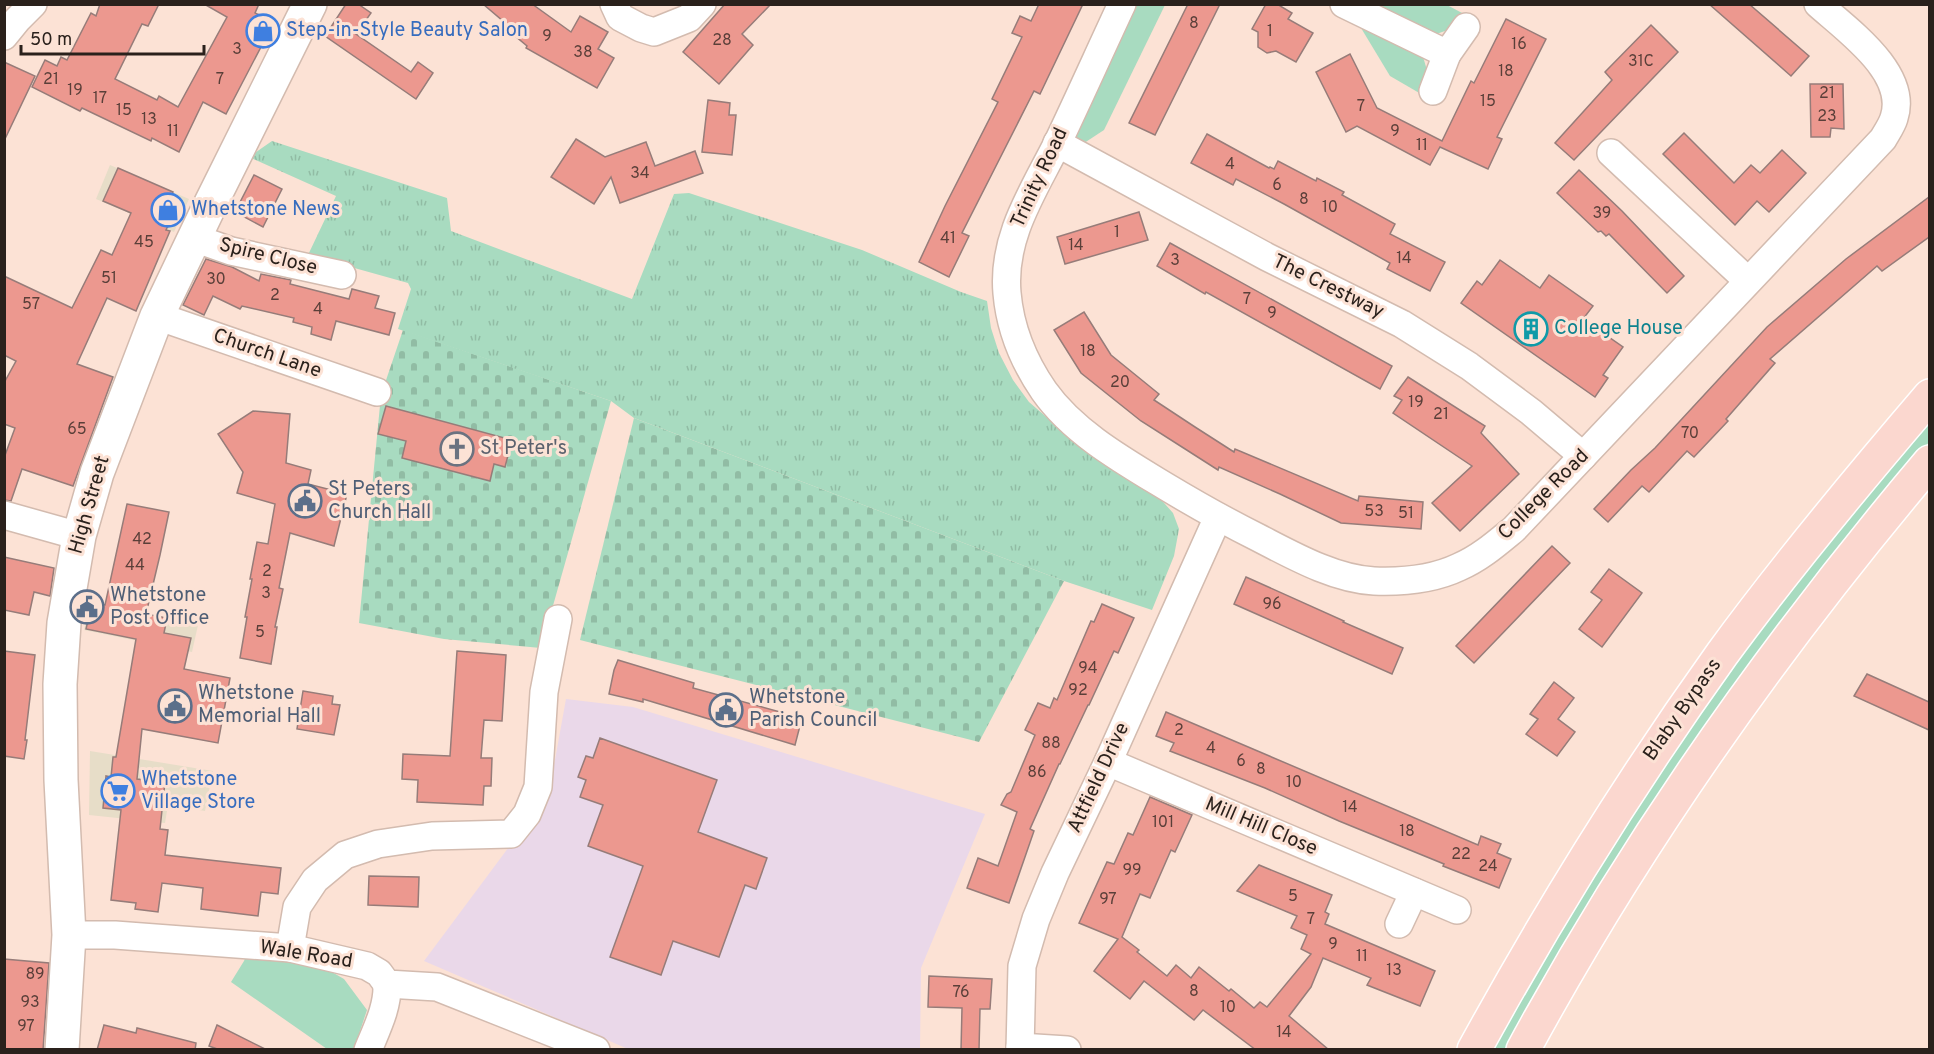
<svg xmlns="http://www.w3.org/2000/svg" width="1934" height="1054" viewBox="0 0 1934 1054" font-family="Overpass,sans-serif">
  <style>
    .commercial { fill: #e7ddc8 }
    .education { fill: #ead8e9 }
    .grass { fill: #a8dbc0 }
    .cemetery { fill: url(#cemetery-stones) }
    .park { fill: url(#park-tufts) }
    .building { fill: #ec988f; stroke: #967c79; stroke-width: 1.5 }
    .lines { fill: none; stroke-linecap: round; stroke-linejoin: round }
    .minor-casing { stroke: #d3bbaf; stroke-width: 30 }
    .tertiary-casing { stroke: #d3bbaf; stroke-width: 36 }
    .primary-casing { stroke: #fff; stroke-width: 36 }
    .minor { stroke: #fff; stroke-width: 27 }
    .tertiary { stroke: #fff; stroke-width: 33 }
    .primary { stroke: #fbd7cf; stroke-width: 33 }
    .labels { text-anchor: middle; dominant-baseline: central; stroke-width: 6; stroke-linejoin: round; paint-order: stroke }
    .number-label { font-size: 16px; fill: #5a3f39 }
    .shop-label { font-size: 20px; fill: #366cbe; stroke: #fce2d5; text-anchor: start }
    .street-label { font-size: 20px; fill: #2a211c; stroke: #fce2d5 }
    .culture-label { font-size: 20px; fill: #0d838f; stroke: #fce2d5; text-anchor: start }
    .worship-label { font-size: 20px; fill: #5b616d; stroke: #fce2d5; text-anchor: start }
    .service-label { font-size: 20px; fill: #4e5e75; stroke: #fce2d5; text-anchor: start }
  </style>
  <defs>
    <pattern id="cemetery-stones" width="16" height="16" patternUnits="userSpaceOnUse" patternTransform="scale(1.5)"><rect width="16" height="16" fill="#a8dbc0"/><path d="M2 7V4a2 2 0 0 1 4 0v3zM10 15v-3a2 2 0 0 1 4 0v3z" fill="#91bca4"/></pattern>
    <pattern id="park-tufts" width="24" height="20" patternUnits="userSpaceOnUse" patternTransform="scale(1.5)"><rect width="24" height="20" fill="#a8dbc0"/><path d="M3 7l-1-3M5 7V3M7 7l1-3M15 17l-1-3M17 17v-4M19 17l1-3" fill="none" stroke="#91bca4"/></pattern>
  </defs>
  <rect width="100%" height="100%" fill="#fce2d5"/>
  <g class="commercial">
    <polygon points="110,165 189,199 174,232 96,199"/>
    <polygon points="91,601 198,625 192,652 84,630"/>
    <polygon points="90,751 213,771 205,811 168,805 165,823 89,815"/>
  </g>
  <polygon class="education" points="566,699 633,707 985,814 921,968 920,1049 628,1049 424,961 549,793"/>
  <g class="grass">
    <polygon points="1122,5 1165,5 1104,130 1072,151 1072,109"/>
    <polygon points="1371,5 1447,5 1464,14 1456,27 1431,36"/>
    <polygon points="1355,18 1423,57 1427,70 1421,94 1390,76"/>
    <polygon points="1929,418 1929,442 1870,512 1567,942 1506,1049 1489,1050 1529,978 1661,769 1704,706 1798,579"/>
    <polygon points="250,946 290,948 344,979 367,1010 354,1049 327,1049 231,982 244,961"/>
  </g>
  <g class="cemetery">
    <polygon points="403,330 611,401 541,648 444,639 359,623 381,395"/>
    <polygon points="634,418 1064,581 979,742 580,640"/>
  </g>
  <polygon class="park" points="272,141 447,198 451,231 632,299 674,194 689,193 862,250 961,292 987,301 991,328 999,353 1013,380 1029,402 1088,453 1129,481 1157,495 1173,513 1179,529 1174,556 1152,610 1064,581 634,418 611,401 398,329 411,289 408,283 308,255 336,196 249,157"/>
  <g class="building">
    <polygon points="100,4 159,4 148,26 142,24 115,79 157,100 159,96 178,107 227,17 204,4 259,4 255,13 274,22 226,114 203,102 179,152 152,138 151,141 82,108 80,111 32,87 45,60 57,66 61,57 67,60 91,13 96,16"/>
    <polygon points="346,4 358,4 371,13 356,34 411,72 418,62 433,73 416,99 325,36"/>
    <polygon points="483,4 532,4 571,32 580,16 608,32 598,49 614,58 597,88 526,48 527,46 514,35 516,32"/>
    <polygon points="725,4 771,4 742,34 753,45 719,84 683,52"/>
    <polygon points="1039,4 1083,4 1040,94 1034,91 962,233 969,236 949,277 919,262 945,206 998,102 992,99 1022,37 1012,33 1020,16 1031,21"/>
    <polygon points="1188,4 1220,4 1155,135 1129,123"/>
    <polygon points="1266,4 1277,4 1292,13 1288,19 1313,33 1296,62 1276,51 1267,53 1258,47 1258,32 1252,29"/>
    <polygon points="1709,4 1749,4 1809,56 1791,76"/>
    <polygon points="1506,19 1546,39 1497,137 1502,139 1488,169 1440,147 1430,165 1357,126 1346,132 1316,72 1350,54 1377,108 1442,141 1471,81 1474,83"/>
    <polygon points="1651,25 1678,52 1574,160 1555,143 1612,80 1605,72"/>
    <polygon points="4,62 35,76 4,141"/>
    <polygon points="1810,84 1843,84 1844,129 1831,128 1830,137 1811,137"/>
    <polygon points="708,100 730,103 729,115 736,115 732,155 702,152"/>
    <polygon points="1684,133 1734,183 1751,165 1760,173 1782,150 1806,173 1769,212 1757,201 1735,225 1663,154"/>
    <polygon points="1207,134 1269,168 1270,167 1274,169 1278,161 1316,181 1317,178 1344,192 1342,195 1395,224 1390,234 1445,262 1430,291 1387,269 1390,263 1284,204 1236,179 1233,185 1191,163"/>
    <polygon points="576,139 605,157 646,142 655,166 695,151 703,173 620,203 611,177 594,204 551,177"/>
    <polygon points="118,168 173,192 171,198 179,201 166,230 170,231 136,311 107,298 77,364 113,377 73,486 22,469 11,501 4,500 4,458 15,428 4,424 4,383 16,361 4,355 4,276 72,308 101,250 112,255 131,213 103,201"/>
    <polygon points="1579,170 1622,211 1684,276 1667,293 1609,234 1606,236 1601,231 1598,232 1557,193"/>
    <polygon points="254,175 282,189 263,227 235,212"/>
    <polygon points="1929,197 1929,237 1882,271 1877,266 1770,359 1775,363 1726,419 1728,421 1694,457 1687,451 1649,492 1642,486 1608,522 1594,509 1631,470 1655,448 1767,327 1846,259"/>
    <polygon points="1139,212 1148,240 1065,264 1057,237"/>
    <polygon points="1170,243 1392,366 1380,389 1206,292 1205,294 1157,266"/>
    <polygon points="206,259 232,267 259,281 261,274 291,280 290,284 349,299 352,289 379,296 375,308 395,313 389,335 336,321 331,340 311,334 312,327 293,322 294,318 242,306 240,309 213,296 204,315 183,305"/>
    <polygon points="1500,260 1540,288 1549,275 1593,306 1583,319 1623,347 1603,375 1608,378 1595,397 1461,303 1477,281 1482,285"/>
    <polygon points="1084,312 1111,355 1159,394 1154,400 1195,427 1234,452 1235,449 1358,501 1359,496 1423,502 1421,529 1341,523 1280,494 1219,467 1218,470 1182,447 1141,421 1081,373 1054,330"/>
    <polygon points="1408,377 1485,426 1481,433 1519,474 1460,531 1432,503 1472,466 1393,413 1402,400 1394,396"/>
    <polygon points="386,406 512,440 505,467 494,464 490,481 402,458 406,441 378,434"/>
    <polygon points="253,411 290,414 286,463 311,470 308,484 347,494 334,546 290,533 279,588 283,589 275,627 277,627 271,664 240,658 247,617 245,617 252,579 250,579 257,542 268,544 275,504 237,493 243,472 218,434"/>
    <polygon points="127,504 169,512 160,555 146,614 167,618 164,633 191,638 184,669 230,678 218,743 142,729 137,779 165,782 160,829 168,830 165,855 281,868 278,894 261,892 258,916 201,909 203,888 162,883 158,912 135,909 136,903 111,900 121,810 103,808 106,776 111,777 113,757 116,757 136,639 86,629 92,603 105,605"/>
    <polygon points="1552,546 1570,563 1474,663 1456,646"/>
    <polygon points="4,557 54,568 50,596 34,592 29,615 4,610"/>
    <polygon points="1609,569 1642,593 1602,647 1579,629 1602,600 1591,592"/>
    <polygon points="1246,577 1344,621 1343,622 1403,648 1392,674 1234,604"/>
    <polygon points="1102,604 1134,618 1118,653 1114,651 1089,705 1088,705 1060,764 1059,764 1030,829 1034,831 1009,903 967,888 978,858 998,866 1017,812 1001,805 1007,794 1011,792 1035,735 1025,730 1038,703 1050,708 1054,698 1057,700 1091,621 1094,622"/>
    <polygon points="4,651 35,655 25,740 27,740 24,759 4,756"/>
    <polygon points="457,651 506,655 502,721 484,720 481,758 492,758 491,786 484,786 483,805 417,802 418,780 402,779 403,754 450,756"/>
    <polygon points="618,660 694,683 693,688 802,718 795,745 643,699 643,702 609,694 614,670"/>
    <polygon points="1867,674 1929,702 1929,730 1854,696"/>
    <polygon points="1554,682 1574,698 1558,719 1575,732 1557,756 1526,734 1538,719 1530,714"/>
    <polygon points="303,691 333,696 332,704 340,705 334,735 297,729"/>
    <polygon points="1166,712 1478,845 1481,836 1501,844 1497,853 1511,859 1499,888 1443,866 1444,864 1339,821 1265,788 1170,751 1174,743 1156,736"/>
    <polygon points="600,738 717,780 698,832 767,858 756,889 745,885 719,957 673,941 661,975 610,957 643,866 588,846 603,805 580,797 586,780 578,777 586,756 593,758"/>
    <polygon points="1150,797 1192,815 1175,852 1171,850 1150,898 1140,894 1122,937 1139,950 1137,952 1167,976 1176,965 1191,978 1199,967 1229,991 1231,989 1254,1008 1260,1002 1267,1007 1311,954 1301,949 1307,935 1291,928 1297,916 1237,891 1259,865 1332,895 1325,912 1329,914 1325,924 1435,971 1420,1006 1367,985 1371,978 1323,958 1311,987 1289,1016 1329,1050 1256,1050 1203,1010 1194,1020 1144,981 1130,999 1094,971 1118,939 1079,923 1107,862 1114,864 1128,833 1133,835"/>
    <polygon points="369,876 419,877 418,907 368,905"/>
    <polygon points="4,959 49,963 43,1050 4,1050"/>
    <polygon points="929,976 992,979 990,1009 980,1009 979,1050 961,1050 962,1008 928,1007"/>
    <polygon points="104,1025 136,1033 137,1028 196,1043 195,1050 97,1050"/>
    <polygon points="217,1025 267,1050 220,1050 209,1046"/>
  </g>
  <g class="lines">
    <defs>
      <g id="minor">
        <polyline points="614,4 620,17 641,28 654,32 689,18 702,4"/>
        <path d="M1122,4c-22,47 -43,94 -65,140 -24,48 -55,93 -50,149 3,35 17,69 37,98 29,41 78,69 121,95 30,18 60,35 92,51 35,18 77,42 117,44 27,1 60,-2 85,-14 21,-9 38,-24 55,-38l369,-390c4,-7 9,-14 11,-21 15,-45 -47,-88 -76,-114"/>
        <polyline points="1344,4 1447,54 1466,27"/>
        <polyline points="4,36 17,20 33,4"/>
        <polyline points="1433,91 1447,54"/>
        <polyline points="1057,143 1267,257 1402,324 1469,366 1531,412 1583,456"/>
        <polyline points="1611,153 1748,281"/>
        <polyline points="194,238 231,251 342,275"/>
        <polyline points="157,316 377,392"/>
        <polyline points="4,515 79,536"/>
        <polyline points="1108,762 1457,910"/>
        <polyline points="1399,924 1414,892"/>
        <polyline points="69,935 115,935 290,948 367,966 379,973 387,984 437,987 596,1050"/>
        <polyline points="290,948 297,907 315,880 345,855 378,844 432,836 511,834 527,814 538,787 544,692 558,619"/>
        <polyline points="1020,1047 1067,1050"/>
        <path d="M368,1050c9,-22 20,-43 19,-66"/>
        <polyline points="1020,1050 1022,966 1036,919 1055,873 1108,762 1218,517"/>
      </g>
      <polyline id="tertiary" points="62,1050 69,935 61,780 60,684 64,623 79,536 97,473 157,316 211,203 310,4"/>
      <g id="primary">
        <path d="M1474,1050c75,-137 157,-269 248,-396 65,-89 136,-174 208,-258"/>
        <path d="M1523,1050c114,-210 253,-406 407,-588"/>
      </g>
    </defs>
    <use href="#minor" class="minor-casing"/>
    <use href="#tertiary" class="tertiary-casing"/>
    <use href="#primary" class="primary-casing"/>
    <use href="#minor" class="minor"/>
    <use href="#tertiary" class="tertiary"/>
    <use href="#primary" class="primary"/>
  </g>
  <defs>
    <symbol id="shop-ring" viewBox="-11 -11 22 22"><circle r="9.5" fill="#fce2d5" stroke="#3f7fe0" stroke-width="1.5"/><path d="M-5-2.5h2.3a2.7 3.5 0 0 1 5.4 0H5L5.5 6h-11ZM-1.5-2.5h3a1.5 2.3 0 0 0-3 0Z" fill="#3f7fe0"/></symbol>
    <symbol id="building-ring" viewBox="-11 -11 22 22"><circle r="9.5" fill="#fce2d5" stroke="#0f9aa8" stroke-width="1.5"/><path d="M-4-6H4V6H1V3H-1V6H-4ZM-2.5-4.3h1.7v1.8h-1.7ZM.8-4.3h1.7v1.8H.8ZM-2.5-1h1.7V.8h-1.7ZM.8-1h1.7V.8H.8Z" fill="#0f9aa8"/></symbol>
    <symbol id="church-ring" viewBox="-11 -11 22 22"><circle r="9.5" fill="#fce2d5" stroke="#6b7280" stroke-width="1.5"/><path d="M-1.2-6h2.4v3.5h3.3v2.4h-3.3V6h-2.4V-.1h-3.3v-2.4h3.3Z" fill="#6b7280"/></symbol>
    <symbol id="civic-ring" viewBox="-11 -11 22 22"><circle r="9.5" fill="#fce2d5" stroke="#5c6f8a" stroke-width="1.5"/><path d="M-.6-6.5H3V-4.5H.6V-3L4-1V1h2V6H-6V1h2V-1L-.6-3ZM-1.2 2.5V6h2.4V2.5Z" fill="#5c6f8a"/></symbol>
    <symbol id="supermarket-ring" viewBox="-11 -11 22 22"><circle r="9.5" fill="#fce2d5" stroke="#3f7fe0" stroke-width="1.5"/><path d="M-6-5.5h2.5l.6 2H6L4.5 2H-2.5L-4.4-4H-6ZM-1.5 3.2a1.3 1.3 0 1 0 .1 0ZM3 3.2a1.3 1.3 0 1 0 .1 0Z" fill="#3f7fe0"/></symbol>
  </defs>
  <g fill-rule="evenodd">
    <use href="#shop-ring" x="244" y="12" width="38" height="38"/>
    <use href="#shop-ring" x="149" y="191" width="38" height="38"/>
    <use href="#building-ring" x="1512" y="310" width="38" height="38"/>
    <use href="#church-ring" x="438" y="430" width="38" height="38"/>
    <use href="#civic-ring" x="286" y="482" width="38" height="38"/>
    <use href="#civic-ring" x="68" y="588" width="38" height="38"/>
    <use href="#civic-ring" x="156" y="687" width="38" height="38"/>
    <use href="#civic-ring" x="707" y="691" width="38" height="38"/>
    <use href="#supermarket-ring" x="99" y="772" width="38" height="38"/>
  </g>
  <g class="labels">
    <g class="number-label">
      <text x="1194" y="24">8</text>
      <text x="1270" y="32">1</text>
      <text x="547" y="37">9</text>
      <text x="722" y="41">28</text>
      <text x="1519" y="45">16</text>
      <text x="237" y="50">3</text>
      <text x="583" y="53">38</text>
      <text x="1641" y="62">31C</text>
      <text x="1506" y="72">18</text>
      <text x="51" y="80">21</text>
      <text x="220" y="80">7</text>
      <text x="75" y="91">19</text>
      <text x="1827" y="94">21</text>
      <text x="100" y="99">17</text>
      <text x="1488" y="102">15</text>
      <text x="1361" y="107">7</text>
      <text x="124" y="111">15</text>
      <text x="1827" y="117">23</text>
      <text x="149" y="120">13</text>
      <text x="173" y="132">11</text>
      <text x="1395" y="132">9</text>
      <text x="1422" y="146">11</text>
      <text x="1230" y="165">4</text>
      <text x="640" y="174">34</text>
      <text x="1277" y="186">6</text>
      <text x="1304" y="200">8</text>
      <text x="1330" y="208">10</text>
      <text x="1602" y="214">39</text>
      <text x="1117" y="233">1</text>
      <text x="948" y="239">41</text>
      <text x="144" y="243">45</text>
      <text x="1076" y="246">14</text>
      <text x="1404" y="259">14</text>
      <text x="1175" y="261">3</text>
      <text x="109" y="279">51</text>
      <text x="216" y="280">30</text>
      <text x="275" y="296">2</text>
      <text x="1247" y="300">7</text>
      <text x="31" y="305">57</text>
      <text x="318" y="310">4</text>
      <text x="1272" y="314">9</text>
      <text x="1088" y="352">18</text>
      <text x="1120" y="383">20</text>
      <text x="1416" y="403">19</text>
      <text x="1441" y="415">21</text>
      <text x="77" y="430">65</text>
      <text x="1690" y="434">70</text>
      <text x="1374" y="512">53</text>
      <text x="1406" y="514">51</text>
      <text x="142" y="540">42</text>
      <text x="135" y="566">44</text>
      <text x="267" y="572">2</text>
      <text x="266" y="594">3</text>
      <text x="1272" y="605">96</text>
      <text x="260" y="633">5</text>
      <text x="1088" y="669">94</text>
      <text x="1078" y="691">92</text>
      <text x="1179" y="731">2</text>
      <text x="1051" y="744">88</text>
      <text x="1211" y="749">4</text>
      <text x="1241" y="762">6</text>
      <text x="1261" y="770">8</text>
      <text x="1037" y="773">86</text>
      <text x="1294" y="783">10</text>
      <text x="1350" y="808">14</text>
      <text x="1163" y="823">101</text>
      <text x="1407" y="832">18</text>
      <text x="1461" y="855">22</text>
      <text x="1488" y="867">24</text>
      <text x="1132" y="871">99</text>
      <text x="1293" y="897">5</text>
      <text x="1108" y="900">97</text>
      <text x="1311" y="920">7</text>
      <text x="1333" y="945">9</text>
      <text x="1362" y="957">11</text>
      <text x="1394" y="971">13</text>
      <text x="35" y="975">89</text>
      <text x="1194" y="992">8</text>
      <text x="961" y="993">76</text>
      <text x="30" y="1003">93</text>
      <text x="1228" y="1008">10</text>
      <text x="26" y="1027">97</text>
      <text x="1284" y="1033">14</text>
    </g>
    <g class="shop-label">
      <text x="286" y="31">Step-in-Style Beauty Salon</text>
      <text x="191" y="210">Whetstone News</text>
      <text x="141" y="780">Whetstone<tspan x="141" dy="23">Village Store</tspan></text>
    </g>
    <g class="street-label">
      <text transform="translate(1040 178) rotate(-65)">Trinity Road</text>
      <text transform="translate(268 257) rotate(14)">Spire Close</text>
      <text transform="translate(1328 287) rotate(26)">The Crestway</text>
      <text transform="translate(267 354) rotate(19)">Church Lane</text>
      <text transform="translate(1544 495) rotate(-45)">College Road</text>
      <text transform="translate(90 505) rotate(-74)">High Street</text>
      <text transform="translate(1683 710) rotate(-55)">Blaby Bypass</text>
      <text transform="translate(1099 778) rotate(-65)">Attfield Drive</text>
      <text transform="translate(1261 827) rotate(23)">Mill Hill Close</text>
      <text transform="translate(306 955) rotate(9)">Wale Road</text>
    </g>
    <g class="culture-label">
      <text x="1554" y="329">College House</text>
    </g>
    <g class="worship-label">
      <text x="480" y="449">St Peter's</text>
    </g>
    <g class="service-label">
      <text x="328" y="490">St Peters<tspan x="328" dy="23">Church Hall</tspan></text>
      <text x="110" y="596">Whetstone<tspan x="110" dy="23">Post Office</tspan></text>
      <text x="198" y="694">Whetstone<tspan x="198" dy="23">Memorial Hall</tspan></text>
      <text x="749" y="698">Whetstone<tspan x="749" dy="23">Parish Council</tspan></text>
    </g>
  </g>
  <rect width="1934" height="1054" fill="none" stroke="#2a211c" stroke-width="12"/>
  <path d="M21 45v9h183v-9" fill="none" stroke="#2a211c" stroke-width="3"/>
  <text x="30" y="45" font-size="18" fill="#2a211c" stroke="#fce2d5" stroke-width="4.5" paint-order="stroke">50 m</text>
</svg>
